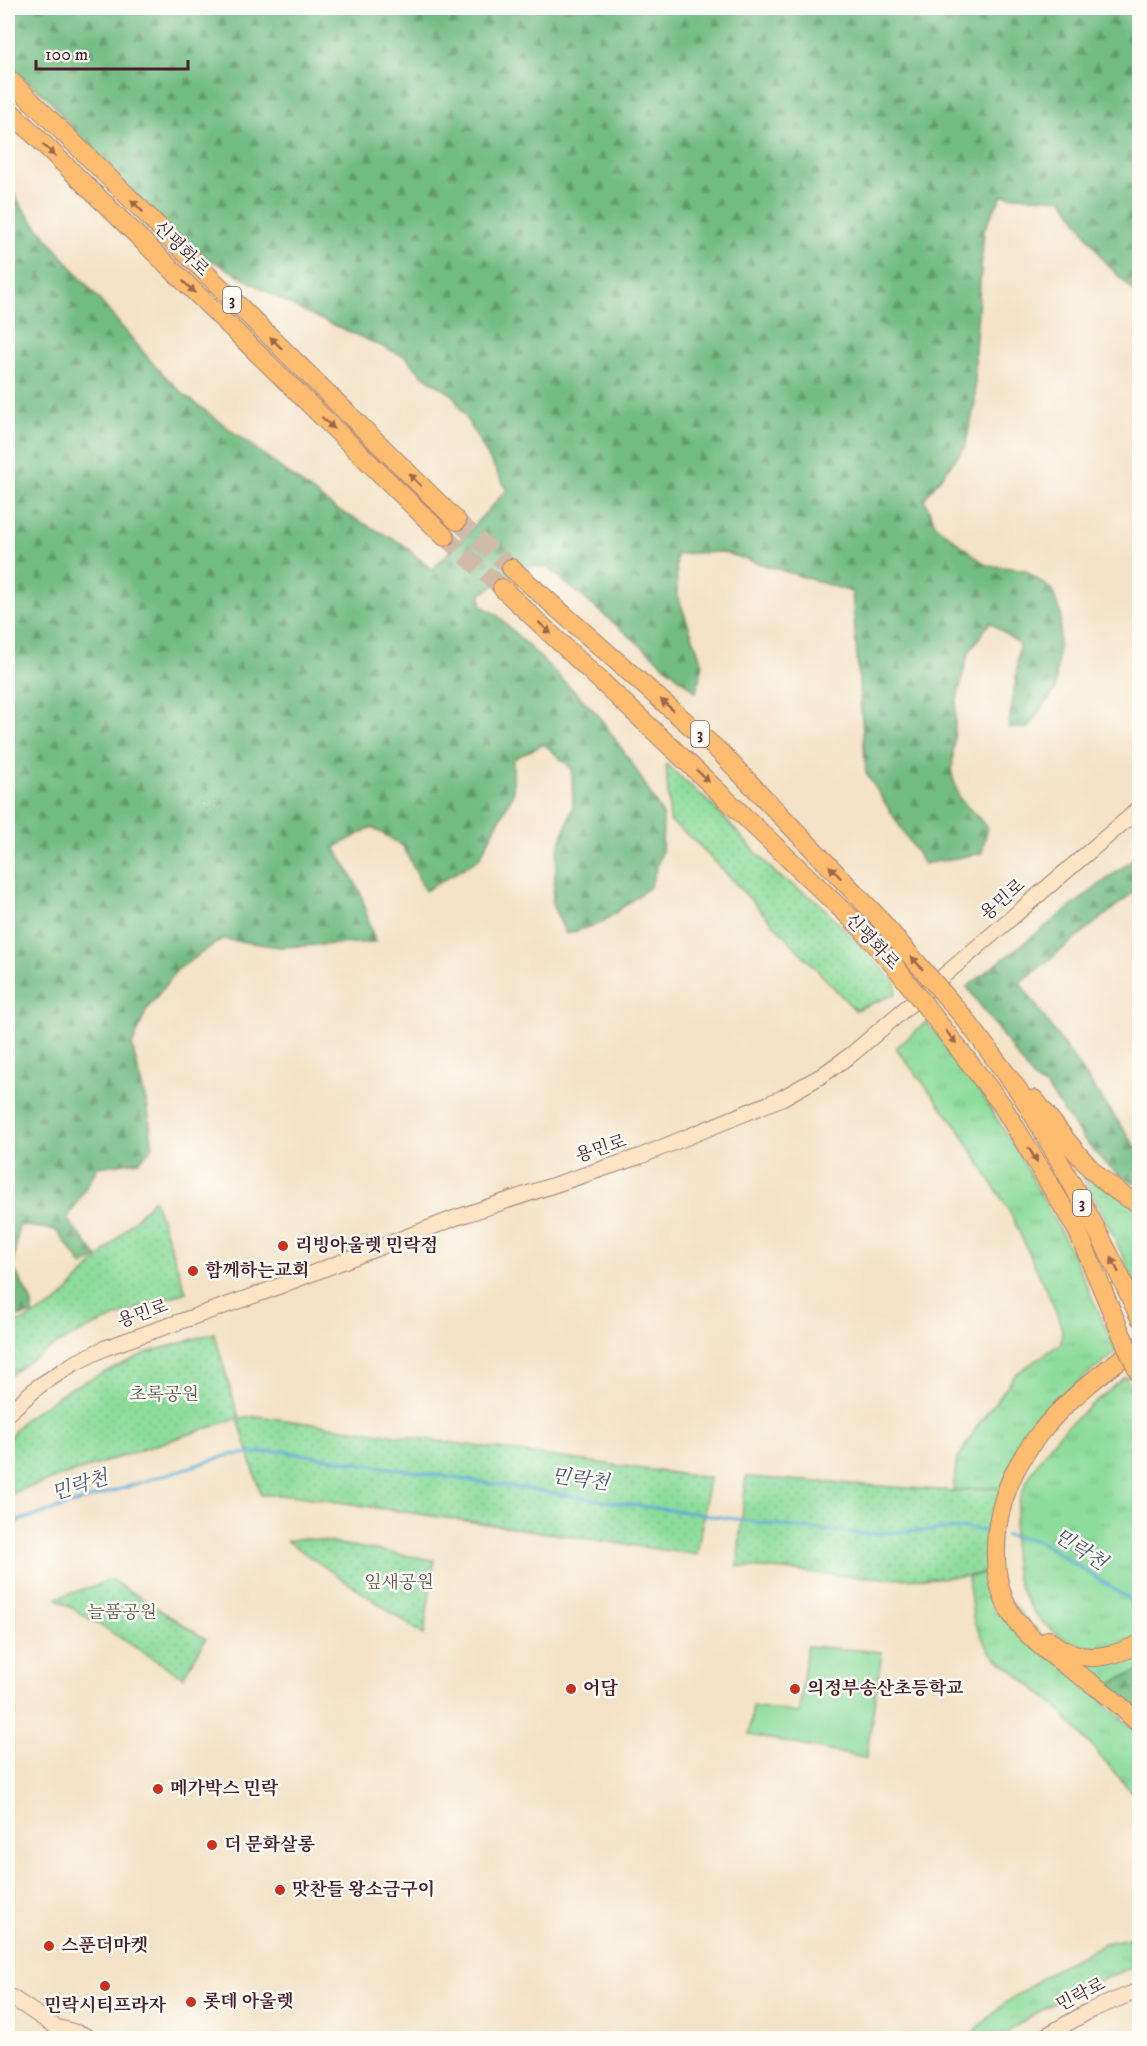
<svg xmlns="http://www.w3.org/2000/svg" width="1147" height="2046" viewBox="0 0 1147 2046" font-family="'IM FELL DW Pica','Noto Serif KR',serif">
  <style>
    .grass { fill: url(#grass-tufts); stroke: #6c7e63; stroke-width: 1.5 }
    .forest { fill: url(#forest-firs); stroke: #5e6e57; stroke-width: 1.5 }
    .park { fill: url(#park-dots); stroke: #6c7e63; stroke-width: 1.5 }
    .garden { fill: #8ddc9b; stroke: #6c7e63; stroke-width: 1.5 }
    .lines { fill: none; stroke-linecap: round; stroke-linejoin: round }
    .stream { stroke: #5babd5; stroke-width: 3 }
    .highway-tunnel { stroke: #d1bba6; stroke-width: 18; stroke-dasharray: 18 9; stroke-linecap: butt }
    .secondary-casing { stroke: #9e8078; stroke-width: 17 }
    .highway-casing { stroke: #9e8078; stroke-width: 20 }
    .secondary { stroke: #ffe4c6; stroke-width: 15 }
    .highway { stroke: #febc71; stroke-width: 18 }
    .highway-bridge-casing { stroke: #9e8078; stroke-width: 20; stroke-linecap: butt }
    .highway-bridge { stroke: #febc71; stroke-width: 18 }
    .oneway { fill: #9b664a }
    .poi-dot { fill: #c8321e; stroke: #fdfcf7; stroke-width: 2 }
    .labels { text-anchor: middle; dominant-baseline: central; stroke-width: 5; stroke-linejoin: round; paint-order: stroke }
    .shield { fill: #fdfcf7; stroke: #806168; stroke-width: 1.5 }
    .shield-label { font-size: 16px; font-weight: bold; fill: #4a1f2b }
    .street-label { font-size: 18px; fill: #4a1f2b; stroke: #fdfcf7 }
    .poi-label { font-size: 18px; font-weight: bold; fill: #4a1f2b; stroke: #fdfcf7; text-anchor: start }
    .park-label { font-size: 18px; fill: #5e584d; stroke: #fdfcf7 }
    .water-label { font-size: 20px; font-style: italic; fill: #51576f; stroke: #fdfcf7 }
  </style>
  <defs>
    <pattern id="grass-tufts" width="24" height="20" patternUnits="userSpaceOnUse" patternTransform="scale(1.5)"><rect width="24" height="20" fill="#8ddc9b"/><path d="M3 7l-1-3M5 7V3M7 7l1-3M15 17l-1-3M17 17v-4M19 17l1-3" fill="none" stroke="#7bbc86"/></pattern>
    <pattern id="forest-firs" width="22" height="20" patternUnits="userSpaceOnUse" patternTransform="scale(1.5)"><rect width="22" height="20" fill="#72bc83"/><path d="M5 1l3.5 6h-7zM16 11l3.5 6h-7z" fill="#60986b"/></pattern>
    <pattern id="park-dots" width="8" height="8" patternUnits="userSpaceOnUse" patternTransform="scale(1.5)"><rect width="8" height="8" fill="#8ddc9b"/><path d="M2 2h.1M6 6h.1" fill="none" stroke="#7bbc86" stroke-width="1.8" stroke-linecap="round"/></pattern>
  </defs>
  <rect width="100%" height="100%" fill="#fdfcf7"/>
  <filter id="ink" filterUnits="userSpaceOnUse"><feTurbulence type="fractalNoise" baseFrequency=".0167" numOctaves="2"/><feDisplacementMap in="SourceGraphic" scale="12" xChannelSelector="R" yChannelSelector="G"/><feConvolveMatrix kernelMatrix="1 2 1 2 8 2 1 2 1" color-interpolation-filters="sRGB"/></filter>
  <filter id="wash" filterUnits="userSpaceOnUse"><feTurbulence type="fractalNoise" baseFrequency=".008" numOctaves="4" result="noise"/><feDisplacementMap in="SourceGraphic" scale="24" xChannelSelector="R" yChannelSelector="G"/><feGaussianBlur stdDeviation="1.35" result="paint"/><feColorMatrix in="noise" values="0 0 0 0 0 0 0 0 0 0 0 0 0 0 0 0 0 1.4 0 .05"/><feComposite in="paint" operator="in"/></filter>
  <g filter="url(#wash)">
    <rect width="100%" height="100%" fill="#f3e2c5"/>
    <g class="grass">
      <polygon points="926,1022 957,1057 1018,1152 1071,1251 1117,1352 1076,1383 1030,1428 1014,1458 1002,1488 981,1488 953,1491 957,1460 978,1425 1016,1374 1061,1343 1062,1329 1055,1309 1010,1212 958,1128 896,1048"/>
      <polygon points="1067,1149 1139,1208 1139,1290 1099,1206"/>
      <path d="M1126,1376l13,35v222c-50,41 -114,-8 -124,-63 -5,-28 0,-63 12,-89 7,-13 21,-35 31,-45 20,-22 46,-41 68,-60z"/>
      <polygon points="995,1571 997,1588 1110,1708 1139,1734 1139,1805 1137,1798 1056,1706 991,1653 974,1622 968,1577"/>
      <polygon points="1139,1651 1139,1672 1122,1677 1109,1686 1074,1657"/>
      <polygon points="1139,1936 1139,1964 1071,1993 1026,2019 1000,2038 967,2038 1005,2003 1060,1966 1106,1943"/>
    </g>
    <g class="forest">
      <polygon points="8,8 1139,8 1139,297 1104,261 1063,199 1002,195 984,230 975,350 975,403 965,447 924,499 936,525 986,565 1025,570 1052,590 1061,615 1055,690 1028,728 1008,728 1016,679 1019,644 990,622 968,654 956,703 952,774 959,798 987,827 982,853 924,864 866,773 852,592 722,552 676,554 677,594 703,665 696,692 547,567 526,566 481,594 481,606 496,614 599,716 635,768 663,815 662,851 650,887 601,923 566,934 552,904 558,850 573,806 572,769 544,744 513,759 513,794 479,859 425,891 403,846 372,827 335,847 360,891 375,942 280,947 222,939 177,970 147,1009 132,1046 148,1110 153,1147 139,1161 98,1167 67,1219 98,1257 83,1266 56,1230 19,1225 13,1266 32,1303 32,1314 8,1318 8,186 26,213 155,366 182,393 334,508 403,544 432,570 507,490 453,395 422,375 406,357 298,309 190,248 91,153 49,99 8,66"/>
      <path d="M1133,859l6,12v17l-119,95 116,164 3,1v37c-42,-17 -67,-63 -93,-99l-10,-4 -69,-95z"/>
      <polygon points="1139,1672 1139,1716 1109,1686 1122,1677"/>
    </g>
    <g class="park">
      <polygon points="666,764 713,806 777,875 817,901 896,983 896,994 855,1010 697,843 670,821"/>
      <path d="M154,1199l32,93c-64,21 -125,43 -178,85v-53l17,-4 32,-17z"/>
      <polygon points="214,1333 239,1418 256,1416 709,1478 697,1555 291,1495 261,1495 238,1418 17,1491 8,1497 8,1440 23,1420 69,1389 146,1353"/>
      <path d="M746,1477l207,14 28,-3h21l-7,83c-80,17 -176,1 -258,-5z"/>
      <polygon points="304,1538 434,1560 424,1635 287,1541"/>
      <polygon points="112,1580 206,1639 183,1677 56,1598"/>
    </g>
    <polygon class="garden" points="807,1646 882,1652 866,1758 749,1735 753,1706 799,1713"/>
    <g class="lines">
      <g class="stream">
        <polyline points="8,1524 229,1455 281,1451 597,1500 801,1528 868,1534 967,1528 990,1532"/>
        <polyline points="1005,1535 1039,1541 1140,1606"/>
      </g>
    </g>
  </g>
  <g filter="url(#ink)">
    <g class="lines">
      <g class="highway-tunnel">
        <polyline points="457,521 511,568"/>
        <polyline points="445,537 502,588"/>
      </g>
      <defs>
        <g id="secondary">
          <polyline points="8,1413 39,1386 73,1364 105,1348 264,1292 455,1218 641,1156 782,1098 821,1076 852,1054 1132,815 1140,806"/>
          <polyline points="8,1995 56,2027 82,2034 89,2038"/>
          <polyline points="1042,2038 1091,2010 1140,1990"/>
        </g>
        <g id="highway">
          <polyline points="8,78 457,521"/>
          <polyline points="8,109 445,537"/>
          <polyline points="511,568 721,753 875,914"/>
          <polyline points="502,588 705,779 860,927"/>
          <path d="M1019,1091c44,74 85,149 121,227"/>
          <path d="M1034,1099c31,37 59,85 106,105"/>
          <polyline points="1002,1105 1077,1230 1120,1331"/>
          <path d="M1140,1345c-74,53 -148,114 -144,214 1,27 8,50 27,70 21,23 47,39 72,57 17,11 31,25 45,39"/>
          <path d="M1048,1640c31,25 59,19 92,4"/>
        </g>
      </defs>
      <use href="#secondary" class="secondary-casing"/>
      <use href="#highway" class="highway-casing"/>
      <use href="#secondary" class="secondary"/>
      <use href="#highway" class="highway"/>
      <defs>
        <g id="highway-bridge">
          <polyline points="875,914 966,1020 1019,1091"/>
          <polyline points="860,927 897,969 1002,1105"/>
          <polyline points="1120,1331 1140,1375"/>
        </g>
      </defs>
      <use href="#highway-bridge" class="highway-bridge-casing"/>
      <use href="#highway-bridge" class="highway-bridge"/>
    </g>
    <defs><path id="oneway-solid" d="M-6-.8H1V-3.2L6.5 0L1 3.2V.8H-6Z" transform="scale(1.5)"/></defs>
    <g class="oneway">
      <use href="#oneway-solid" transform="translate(49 150) rotate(44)"/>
      <use href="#oneway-solid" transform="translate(137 206) rotate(-135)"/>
      <use href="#oneway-solid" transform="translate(189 287) rotate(44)"/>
      <use href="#oneway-solid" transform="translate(276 343) rotate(-135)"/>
      <use href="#oneway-solid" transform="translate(328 423) rotate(44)"/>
      <use href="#oneway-solid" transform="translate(415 480) rotate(-135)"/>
      <use href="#oneway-solid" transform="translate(545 628) rotate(43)"/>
      <use href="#oneway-solid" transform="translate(667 705) rotate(-139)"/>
      <use href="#oneway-solid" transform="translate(703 776) rotate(43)"/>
      <use href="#oneway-solid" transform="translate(835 872) rotate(-134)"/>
      <use href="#oneway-solid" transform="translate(917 963) rotate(-131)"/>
      <use href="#oneway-solid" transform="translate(951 1037) rotate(52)"/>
      <use href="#oneway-solid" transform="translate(1033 1155) rotate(59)"/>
      <use href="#oneway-solid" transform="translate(1115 1265) rotate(-116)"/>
    </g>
  </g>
  <g class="poi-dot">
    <circle cx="283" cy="1246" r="6"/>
    <circle cx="193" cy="1271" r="6"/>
    <circle cx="571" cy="1689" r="6"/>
    <circle cx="795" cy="1689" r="6"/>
    <circle cx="158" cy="1789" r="6"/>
    <circle cx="212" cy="1845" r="6"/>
    <circle cx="280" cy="1890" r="6"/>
    <circle cx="49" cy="1946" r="6"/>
    <circle cx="105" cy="1986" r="6"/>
    <circle cx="191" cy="2002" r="6"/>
  </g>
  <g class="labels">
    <g class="shield">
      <rect x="223" y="287" width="18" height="26" rx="4.5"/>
      <rect x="691" y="721" width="18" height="26" rx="4.5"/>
      <rect x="1073" y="1190" width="18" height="26" rx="4.5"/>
    </g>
    <g class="shield-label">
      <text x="232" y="300">3</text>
      <text x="700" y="734">3</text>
      <text x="1082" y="1203">3</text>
    </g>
    <g class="street-label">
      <text transform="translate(181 249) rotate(45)">신평화로</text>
      <text transform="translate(1003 900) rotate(-41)">용민로</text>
      <text transform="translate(872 942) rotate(47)">신평화로</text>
      <text transform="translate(601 1149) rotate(-18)">용민로</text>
      <text transform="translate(143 1314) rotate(-19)">용민로</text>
      <text transform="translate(1081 1995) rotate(-27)">민락로</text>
    </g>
    <g class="poi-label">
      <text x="295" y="1246">리빙아울렛 민락점</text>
      <text x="205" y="1271">함께하는교회</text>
      <text x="583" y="1689">어담</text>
      <text x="807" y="1689">의정부송산초등학교</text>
      <text x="170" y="1789">메가박스 민락</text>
      <text x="224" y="1845">더 문화살롱</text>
      <text x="292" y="1890">맛찬들 왕소금구이</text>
      <text x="61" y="1946">스푼더마켓</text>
      <text x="203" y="2002">롯데 아울렛</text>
      <text x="105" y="2006" text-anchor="middle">민락시티프라자</text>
    </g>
    <g class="park-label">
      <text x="164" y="1395">초록공원</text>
      <text x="399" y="1583">잎새공원</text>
      <text x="122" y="1613">늘품공원</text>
    </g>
    <g class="water-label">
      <text transform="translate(580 1480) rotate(8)">민락천</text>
      <text transform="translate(80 1486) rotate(-17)">민락천</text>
      <text transform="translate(1080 1550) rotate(33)">민락천</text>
    </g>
  </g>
  <rect width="1147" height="2046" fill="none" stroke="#fdfcf7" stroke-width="30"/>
  <path d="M36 60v9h152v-9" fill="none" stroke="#4a1f2b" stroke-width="3"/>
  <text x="45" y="60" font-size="18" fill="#4a1f2b" stroke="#fdfcf7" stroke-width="4.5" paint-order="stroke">100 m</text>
</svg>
